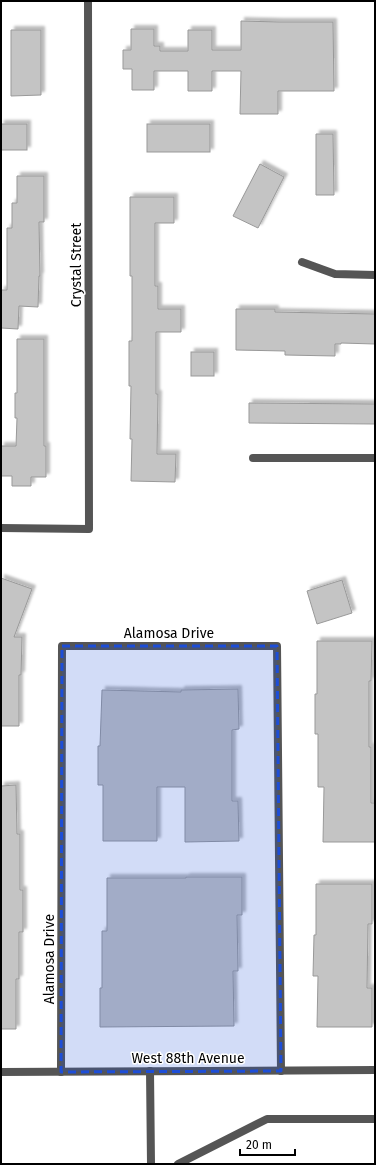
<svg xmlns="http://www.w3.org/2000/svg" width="376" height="1165" viewBox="0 0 376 1165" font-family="'Fira Sans',sans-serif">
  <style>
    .building { fill: #c4c4c4; stroke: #999; filter: url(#shadow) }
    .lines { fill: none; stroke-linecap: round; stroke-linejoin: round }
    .service { stroke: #555; stroke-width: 8 }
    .minor { stroke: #555; stroke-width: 8 }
    .tertiary { stroke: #555; stroke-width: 8 }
    .marked { fill: #1d4ed8; fill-opacity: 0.2; stroke: #1d4ed8; stroke-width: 3; stroke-dasharray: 8 5; stroke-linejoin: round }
    .labels { text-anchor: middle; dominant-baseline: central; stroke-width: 3; stroke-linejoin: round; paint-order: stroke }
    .street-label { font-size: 14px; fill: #000; stroke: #fff }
  </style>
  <defs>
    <filter id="shadow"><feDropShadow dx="3.5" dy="-3.5" stdDeviation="1" flood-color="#0004"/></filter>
  </defs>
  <rect width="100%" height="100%" fill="#fff"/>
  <g class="building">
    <polygon points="241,21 279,22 333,22 334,91 278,91 278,114 240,114 241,71 212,71 212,91 188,91 188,71 154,71 154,90 132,90 132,69 123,69 123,50 131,50 131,29 154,29 154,46 160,46 160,51 188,51 188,30 212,30 212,50 241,50"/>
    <polygon points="11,30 41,30 41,95 11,96"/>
    <rect x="1" y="124" width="26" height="26"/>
    <rect x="147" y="124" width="63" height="28"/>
    <polygon points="316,134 333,134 334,195 316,195"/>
    <polygon points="260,164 284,177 258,228 233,216"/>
    <polygon points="17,176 44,176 44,222 39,222 40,276 39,276 38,307 19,306 18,329 1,328 1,290 7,290 7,228 12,228 12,203 17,203"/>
    <polygon points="130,197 174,197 174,223 155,223 155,286 158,286 158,309 181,309 181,332 156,332 156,394 158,394 157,454 176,454 175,482 131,481 132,439 130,439 131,386 129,386 129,341 132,341 132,276 130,276"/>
    <polygon points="236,309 275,309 275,312 375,314 375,344 341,343 341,344 335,344 335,356 285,355 285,351 236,350"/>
    <polygon points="17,339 44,339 44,446 46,446 46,477 31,477 31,486 12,486 12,476 1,476 1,446 16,446 17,418 15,418 15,393 17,393"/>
    <rect x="191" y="352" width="23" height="24"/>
    <polygon points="249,403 375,404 375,424 249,423"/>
    <polygon points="1,578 32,589 14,637 22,637 21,675 19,675 19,726 1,726"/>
    <polygon points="342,580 352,613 317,624 307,591"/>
    <polygon points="317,641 372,641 371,681 369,681 369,747 371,747 371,803 375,803 375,842 323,842 324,787 318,787 318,734 315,734 315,694 317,694"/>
    <polygon points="238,689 239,729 232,730 232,801 238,801 239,841 185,842 185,787 157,787 157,841 103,841 103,785 98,785 98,746 100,746 102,690 181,692 181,690"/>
    <polygon points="16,785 17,834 20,834 20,890 23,890 23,932 19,932 19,979 16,979 16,1029 1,1029 1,786"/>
    <polygon points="186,877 242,877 242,915 237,915 238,971 233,971 234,1026 100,1027 100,988 102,988 102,931 107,931 107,878 186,878"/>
    <polygon points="316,884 372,884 372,924 368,924 367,988 372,988 372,1027 317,1027 318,976 313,976 314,935 316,935"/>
  </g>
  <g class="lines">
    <g class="service">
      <polyline points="253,458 375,458"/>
      <polyline points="150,1071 151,1164"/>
      <polyline points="178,1164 267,1119 375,1119"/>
    </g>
    <g class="minor">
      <polyline points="302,262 335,274 375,275"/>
      <polyline points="1,528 89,529 88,1"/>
      <polyline points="61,1072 62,646 277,646 281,1071"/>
    </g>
    <polyline class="tertiary" points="1,1072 375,1070"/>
  </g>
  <path class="marked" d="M62,646h215l4,425 -220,1z"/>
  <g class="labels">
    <g class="street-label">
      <text transform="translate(76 265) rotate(-90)">Crystal Street</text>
      <text x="169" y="633">Alamosa Drive</text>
      <text transform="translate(49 959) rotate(-90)">Alamosa Drive</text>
      <text x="188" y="1058">West 88th Avenue</text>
    </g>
  </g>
  <rect width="376" height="1165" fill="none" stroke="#000000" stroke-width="4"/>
  <path d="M240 1149v6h55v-6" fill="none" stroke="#000000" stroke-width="2"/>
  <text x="246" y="1149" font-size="12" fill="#000000" stroke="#ffffff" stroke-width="3" paint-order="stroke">20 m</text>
</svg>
